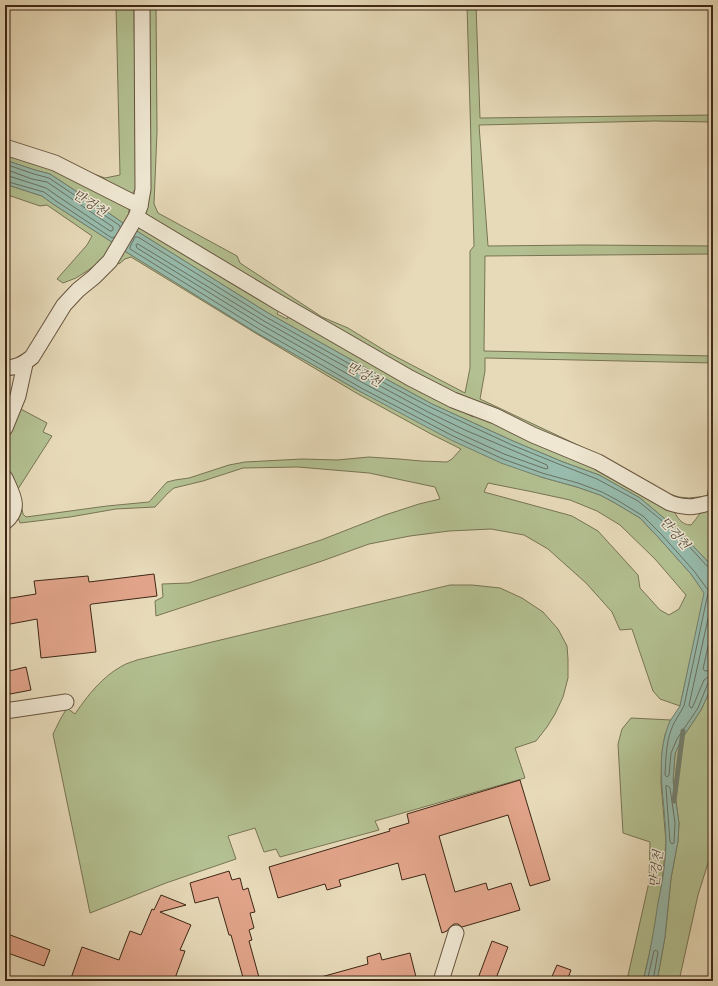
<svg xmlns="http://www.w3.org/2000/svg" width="718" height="986" viewBox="0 0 718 986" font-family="'IM FELL French Canon','Noto Serif KR',serif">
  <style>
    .green { fill: #b3c091; stroke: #787454; fill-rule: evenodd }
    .water { fill: #97bbac; stroke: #738070 }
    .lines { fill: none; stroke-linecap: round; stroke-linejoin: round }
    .shore { stroke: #6a7161; stroke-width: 1 }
    .stream { stroke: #738070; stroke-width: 5 }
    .building { fill: #e1a48a; stroke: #3e2716 }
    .street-casing { stroke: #68543f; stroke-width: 17 }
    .street { stroke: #efe7d2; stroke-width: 15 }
    .labels { text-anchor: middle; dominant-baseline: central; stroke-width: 3; stroke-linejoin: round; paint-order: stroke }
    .water-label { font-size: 13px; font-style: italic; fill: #544c3c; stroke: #efe7d2 }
  </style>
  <rect width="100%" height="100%" fill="#e7dab9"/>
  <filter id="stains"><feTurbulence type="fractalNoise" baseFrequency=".005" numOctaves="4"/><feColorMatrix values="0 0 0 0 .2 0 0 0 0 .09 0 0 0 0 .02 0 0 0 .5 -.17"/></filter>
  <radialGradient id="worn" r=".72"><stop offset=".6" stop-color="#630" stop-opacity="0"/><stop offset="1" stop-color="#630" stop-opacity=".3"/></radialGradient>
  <g class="green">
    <polygon points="116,5 134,5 136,185 135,190 132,194 63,163 105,178 120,175"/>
    <path d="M143,5h13l1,127 -3,72 4,9 79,43 3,7 82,54 26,11 39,24 78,41 5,-25v-117l4,-5 -7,-241h9l4,113 233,-3v7l-58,-1 -176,4 9,121 97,-1 128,1v8l-228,2 -1,95 229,5v7l-228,-5v13l-5,28 119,56 64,37 16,5 10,1 18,-2 2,-10 4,-7v20l-25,5 -15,-3 -14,-7 -63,-36 -36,-16 -94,-40 -50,-24 -111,-64 -154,-91c-3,-3 -7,-6 -8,-10 -3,-7 0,-21 1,-29z"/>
    <polygon points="5,150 54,165 129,209 129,215 126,225 94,203 50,174 35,170 5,160"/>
    <polygon points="5,184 42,196 53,204 115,244 107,257 87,271 76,278 63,283 57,279 87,245 92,236 47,205 40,206 5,194"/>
    <path d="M138,226l143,80 -4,8 10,5 4,-7 182,105 3,-5 83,35 114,62c4,8 8,16 18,16 11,-12 5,-12 22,-16v29l-3,16 1,11 -33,-35 -38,-32 -41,-23 -36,-13 -50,-21 -81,-37 -59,-32 -105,-59 -133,-83z"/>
    <path d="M123,250l134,83 104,59 180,85 36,10 23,8 15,8 25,15 18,19 33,37 14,19 -25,113 -20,-7 -7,-8 -21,-62 -12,1 -8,-18 -26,-29 -38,-34 -24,-14 -33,-6 -42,2 -39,5 -41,8 -47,17 -166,55 -1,-15 8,-4 -1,-13 27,-1 132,-43 64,-25 34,-11 21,-5 -5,-12 -66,-14 -71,-6 -55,1 -40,13 -29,7 -6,5 -13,14 -39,2 -46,8 -50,6 -3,-8v-17l-12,-29v-33l12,-29 30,16 -4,9 9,4 -34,53 5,25 3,3 81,-11 42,-4 18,-20 8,-2 14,-2 40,-13 16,-3 57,-3 35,1 32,-3 30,2 22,2 26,1 5,-3 9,-10 -30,-15 -73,-40 -101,-60 -126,-77 -6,2 -6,5 -3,-2zM488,483l45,9 37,8 27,11 23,14 35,34 31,36 -7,14 -10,6 -9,-5 -20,-22 -2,-13 -40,-44 -26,-15 -7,-2 -81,-22z"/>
    <path d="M450,585h22l28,3 22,10 21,14 15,17 9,17 1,13v19l-5,19 -8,17 -8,13 -11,14 -21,7 10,30 -150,43 4,9 -99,27 -4,-8 -12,3 -9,-24 -27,8 8,23 -70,24 -76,30 -37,-179 8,-16 6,-10 8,6c13,-19 27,-37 47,-48 5,-3 10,-4 15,-6z"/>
    <polygon points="713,680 713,847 698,895 679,981 657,981 665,937 671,878 678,841 679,823 673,781 675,754 681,740 701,710 707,697"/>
    <polygon points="631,718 671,720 665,735 662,753 661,783 666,842 662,883 653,938 643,981 626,981 627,980 649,882 650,842 623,833 618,744 622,729"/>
  </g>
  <g class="water">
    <polygon points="5,160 35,170 50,174 94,203 126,225 115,244 53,204 42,196 5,184"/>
    <path d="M135,230l133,83 105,59 59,32 81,37 50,21 36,13 41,23 38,32 33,35 -1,-11 3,-16v142l-6,17 -6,13 -20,30 -6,14 -2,27 6,42 -1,18 -7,37 -6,59 -8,44h-14c7,-26 11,-52 15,-78 4,-20 8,-40 8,-61 0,-40 -13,-82 4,-121 3,-5 7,-10 10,-15l24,-113 -13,-19 -33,-37 -18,-19 -25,-15 -15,-8 -23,-8 -36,-10 -40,-14 -50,-23 -90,-48 -104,-59 -134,-83z"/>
  </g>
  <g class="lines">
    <g class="shore">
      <polyline points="5,164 34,174 49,178 119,225 120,227"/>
      <polyline points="5,169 32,179 47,182 113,227 113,229 112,231 110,231 59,197 46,188 9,176 5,176"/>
      <polyline points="5,181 44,192 56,201 112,238 114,237"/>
      <polygon points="138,244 264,321 369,380 428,412 465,430 547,465 548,468 547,469 543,468 504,454 456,432 365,384 262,325 137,248 136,245"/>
      <path d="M713,566l-3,1 -3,-1 -31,-34 -38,-31 -41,-22 -36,-14 -49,-20 -82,-38 -59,-31 -105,-59 -128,-80h-3l-5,10v2l129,80 104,60 90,47 50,23 39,14 36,10 24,9 15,8 26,16 18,18 33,37 14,19v3l-24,113c-3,6 -7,11 -10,17 -8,16 -8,34 -9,52l2,2 2,-2 2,-22 6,-14 21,-31 10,-25 2,-2h3"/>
      <polyline points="713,596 689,705 690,707 692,708 693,706 704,680 708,677 713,676"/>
      <polyline points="713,624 703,669 705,671 713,670"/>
      <polygon points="668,786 670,788 675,823 674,841 674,843 672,844 670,842 666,788 666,786"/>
      <polyline points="647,981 654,951 656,950 658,952 653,981"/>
    </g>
    <polyline class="stream" points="674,801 683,731"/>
  </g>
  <g class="building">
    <polygon points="154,574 157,596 92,604 90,605 96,652 41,658 37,619 5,625 5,599 36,594 34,581 88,576 89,582"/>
    <polygon points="26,667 31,690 5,695 5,672"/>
    <polygon points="520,780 550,880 530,886 508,815 439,836 455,892 486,883 488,890 511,883 520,910 462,927 458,924 454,924 450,927 447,931 442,933 425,874 402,880 398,863 339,880 341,886 327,890 325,884 278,898 269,867 390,831 389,829 409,823 407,814"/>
    <polygon points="229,871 232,880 240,878 243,890 248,888 255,912 250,913 254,928 249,930 252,940 249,941 260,981 244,981 231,935 229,935 218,897 195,903 190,883"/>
    <polygon points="161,895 186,905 160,912 191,925 180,950 185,951 174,981 70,981 82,947 119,960 130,931 141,935 152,909 154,910"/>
    <polygon points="5,933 50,950 44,966 5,952"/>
    <polygon points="492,941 508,947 495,981 477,981"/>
    <polygon points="380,953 382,960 410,953 417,981 322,981 321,977 368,964 367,957"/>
    <polygon points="557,965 571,970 567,981 550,981"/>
  </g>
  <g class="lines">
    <defs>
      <g id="street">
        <polyline points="5,147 55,163 140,206"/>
        <path d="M136,217l142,85 132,76 43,22 42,16 38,19 65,27 72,41c9,3 17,5 26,3 6,-1 11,-3 17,-3"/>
        <path d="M5,368c12,-1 17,-3 27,-11l32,-52 14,-15 16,-13 16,-16 26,-44 4,-11 3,-17 -1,-184"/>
        <polyline points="5,428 18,396 25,364"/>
        <path d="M5,478c7,16 17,30 0,44"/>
        <polyline points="5,711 66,702"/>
        <polyline points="441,981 456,933"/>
      </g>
    </defs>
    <use href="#street" class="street-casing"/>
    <use href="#street" class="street"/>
  </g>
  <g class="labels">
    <g class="water-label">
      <text transform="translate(90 203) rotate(32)">만겅천</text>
      <text transform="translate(364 374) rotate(28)">만겅천</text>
      <text transform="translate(675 533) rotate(49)">만겅천</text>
      <text transform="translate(656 869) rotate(-83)">만겅천</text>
    </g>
  </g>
  <rect width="718" height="986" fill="none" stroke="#e7dab9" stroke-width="20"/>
  <rect x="6" y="6" width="706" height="974" fill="none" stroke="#3e2716" stroke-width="2"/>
  <rect x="10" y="10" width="698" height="966" fill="none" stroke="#3e2716"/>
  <rect width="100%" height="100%" filter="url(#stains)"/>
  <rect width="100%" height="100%" fill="url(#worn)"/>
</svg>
